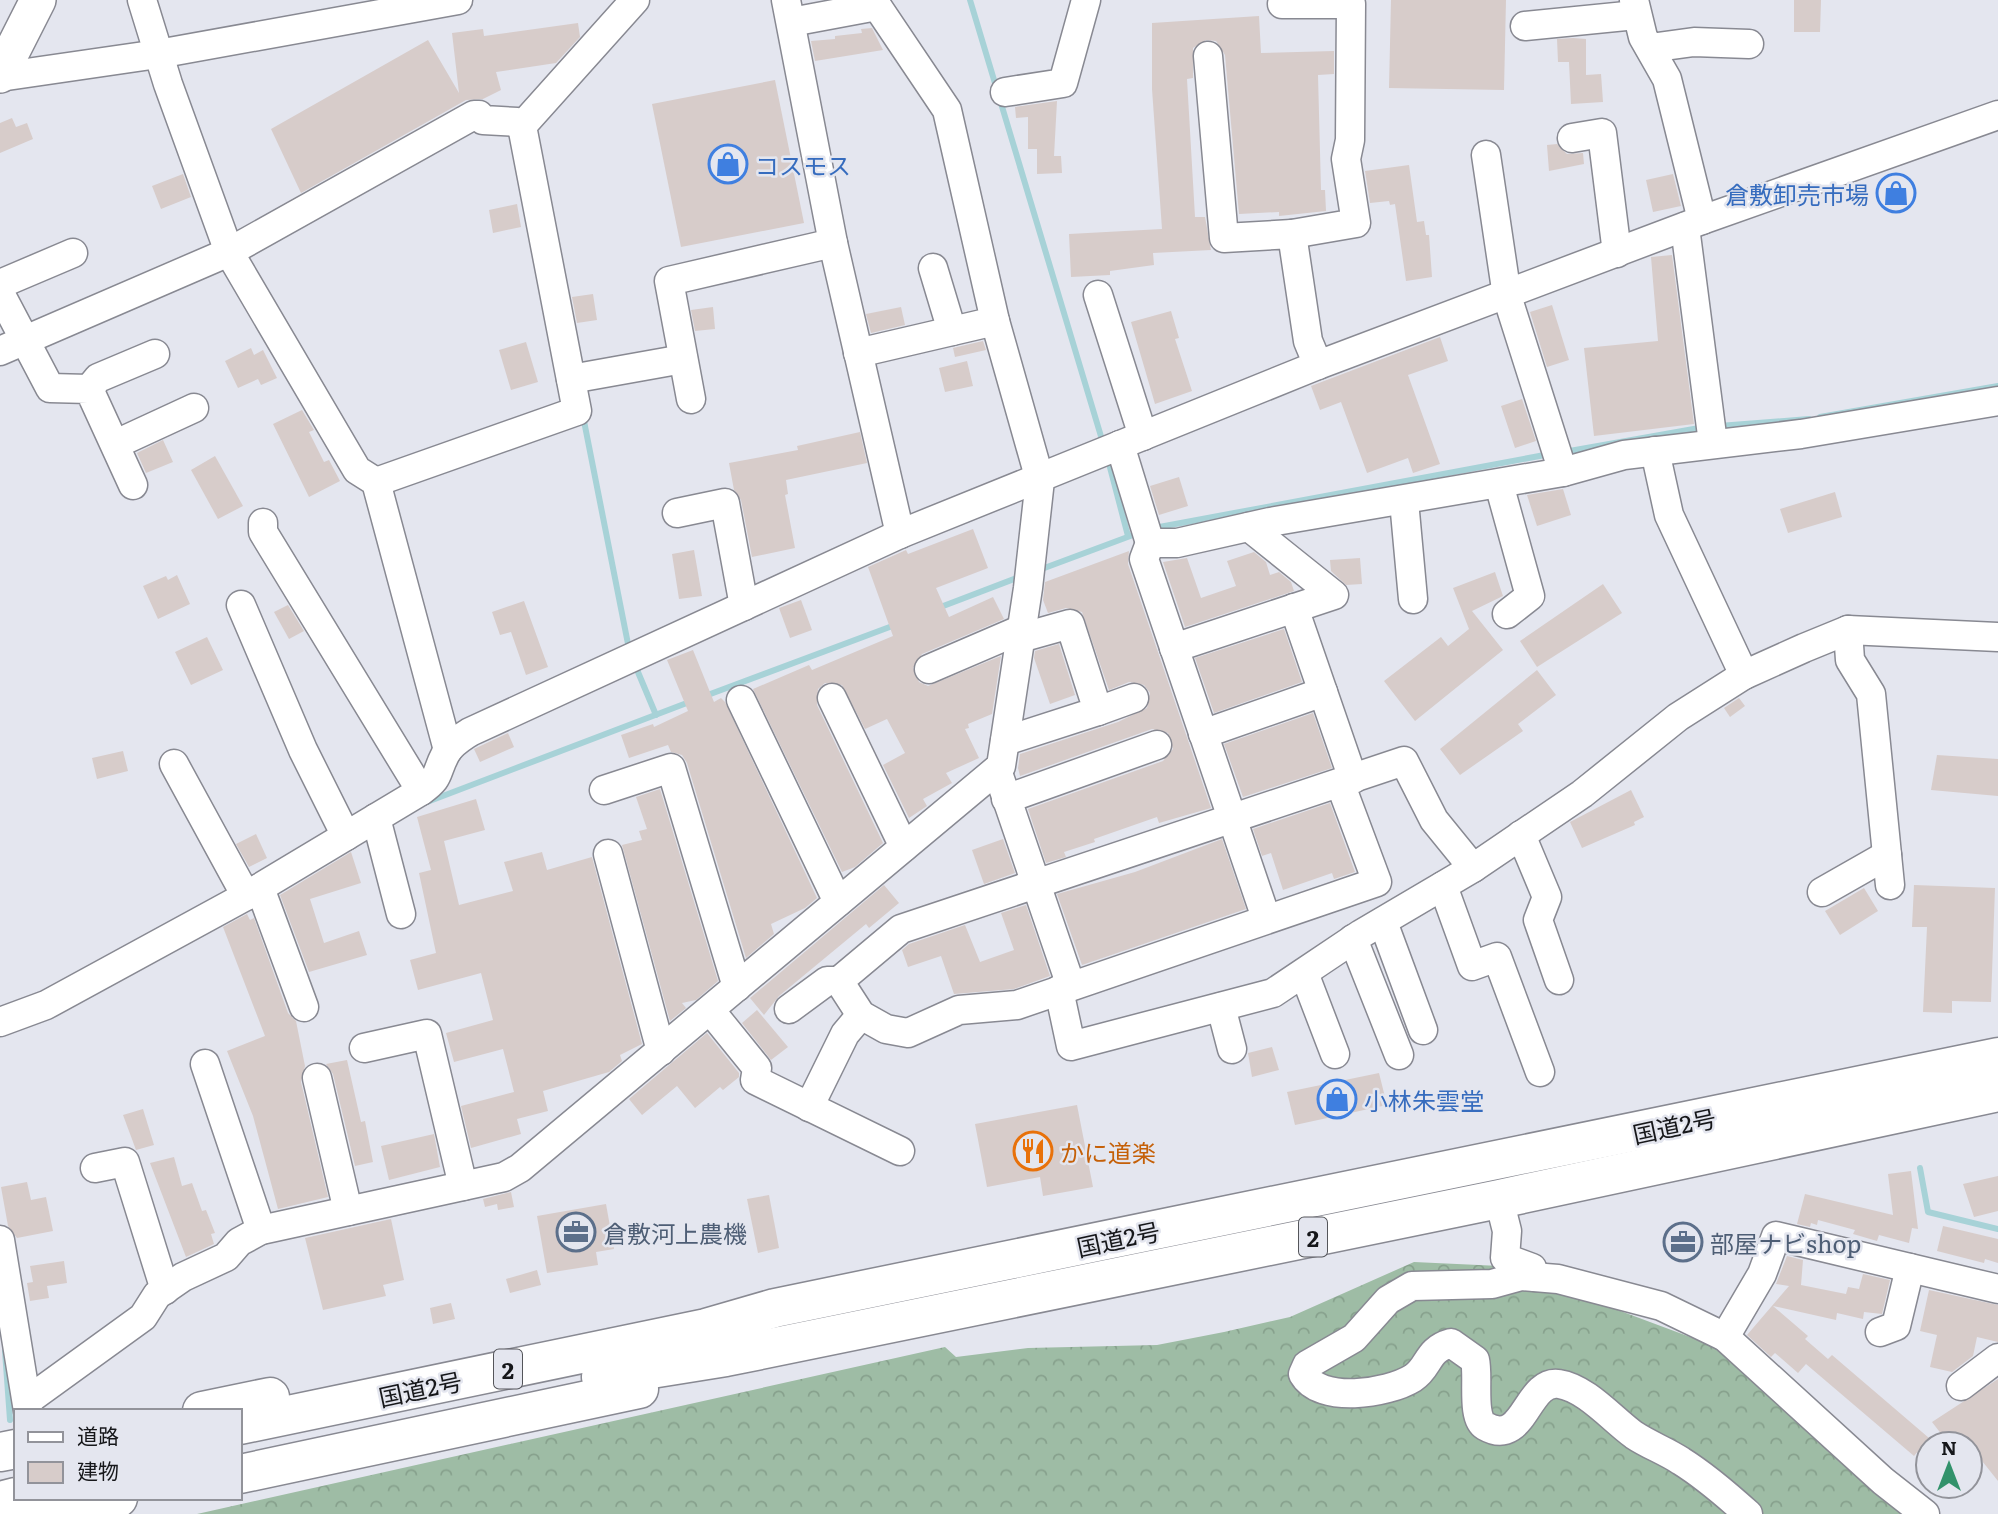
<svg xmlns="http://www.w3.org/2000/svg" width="1998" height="1514" viewBox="0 0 1998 1514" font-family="Literata,'Noto Sans JP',serif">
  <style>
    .forest { fill: url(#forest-crowns) }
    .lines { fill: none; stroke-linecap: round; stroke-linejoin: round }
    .stream { stroke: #a7d2d7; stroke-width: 6 }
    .building { fill: #d7ccca }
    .minor-casing { stroke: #888992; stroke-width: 31 }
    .major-casing { stroke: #888992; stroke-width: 38 }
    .highway-casing { stroke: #888992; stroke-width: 41 }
    .minor { stroke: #fff; stroke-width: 28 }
    .major { stroke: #fff; stroke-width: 35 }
    .highway { stroke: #fff; stroke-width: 38 }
    .labels { text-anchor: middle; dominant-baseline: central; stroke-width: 5; stroke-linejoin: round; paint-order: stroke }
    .shield { fill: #e4e6ef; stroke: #54555a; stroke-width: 2 }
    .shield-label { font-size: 23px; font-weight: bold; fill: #16171a }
    .shop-label { font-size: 24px; fill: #366cbe; stroke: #e4e6ef; text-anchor: start }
    .street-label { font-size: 24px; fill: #16171a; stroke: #e4e6ef }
    .food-label { font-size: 24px; fill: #c56008; stroke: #e4e6ef; text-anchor: start }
    .service-label { font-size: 24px; fill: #4e5e75; stroke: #e4e6ef; text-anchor: start }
  </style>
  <defs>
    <pattern id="forest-crowns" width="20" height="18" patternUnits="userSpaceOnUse" patternTransform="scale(1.75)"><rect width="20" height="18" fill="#9ebca5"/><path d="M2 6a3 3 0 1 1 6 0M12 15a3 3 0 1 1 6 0" fill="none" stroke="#87a18d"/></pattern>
  </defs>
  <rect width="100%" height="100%" fill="#e4e6ef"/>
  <polygon class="forest" points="1414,1262 1500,1266 1725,1350 1918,1514 197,1514 945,1347 956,1357 1028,1348 1157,1345 1224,1332 1290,1317"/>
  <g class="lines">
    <g class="stream">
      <polyline points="970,0 1103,443"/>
      <polyline points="583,416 629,649"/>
      <polyline points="1820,417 1998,386"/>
      <polyline points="1719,426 1809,419"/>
      <polyline points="1564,452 1705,427"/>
      <polyline points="1107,456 1128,536"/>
      <polyline points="1154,528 1550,454"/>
      <polyline points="1039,570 1141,532"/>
      <polyline points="938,608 1022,576"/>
      <polyline points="635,665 656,715"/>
      <polyline points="705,696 895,625"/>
      <polyline points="427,802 692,701"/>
      <polyline points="1920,1168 1928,1212 1998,1229"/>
      <polyline points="5,1351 10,1420"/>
    </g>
  </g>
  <g class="building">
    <polygon points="1391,0 1506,0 1504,90 1389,88"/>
    <polygon points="1794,0 1821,0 1820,32 1794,32"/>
    <polygon points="1259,16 1261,53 1334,51 1334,74 1318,75 1321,190 1325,190 1326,211 1279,216 1279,212 1239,214 1225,55 1216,41 1206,40 1193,48 1193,78 1187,79 1195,217 1205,217 1211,250 1153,253 1154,265 1110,271 1110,275 1071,277 1069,234 1162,229 1152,89 1152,23"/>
    <polygon points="578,23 580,37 556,63 496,72 501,90 483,99 466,100 301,193 271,129 428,40 459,93 452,33 483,29 484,36"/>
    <polygon points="872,28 883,50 815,61 811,41 835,39 835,36 862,33 861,29"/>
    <polygon points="1573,38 1586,39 1586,75 1601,74 1603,102 1571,104 1569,62 1558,62 1557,39"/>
    <polygon points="775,80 804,223 681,247 652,104"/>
    <polygon points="1057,101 1054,156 1061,156 1062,173 1037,174 1037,149 1028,149 1028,117 1016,118 1015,107"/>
    <polygon points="12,118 16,127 27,123 33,139 0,153 0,123"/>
    <polygon points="1557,144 1567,154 1583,153 1584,164 1549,171 1547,145"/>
    <polygon points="1409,165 1417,222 1424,221 1426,235 1429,235 1432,277 1406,281 1395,204 1390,205 1389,201 1370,203 1365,171"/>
    <polygon points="183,174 191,197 161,209 152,186"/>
    <polygon points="1673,174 1681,206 1653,212 1646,180"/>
    <polygon points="517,204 521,227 493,233 489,210"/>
    <polygon points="1672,255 1694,424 1594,436 1584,348 1658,341 1651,257"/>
    <polygon points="593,294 597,320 577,323 572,297"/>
    <polygon points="1552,305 1569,360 1547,367 1530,312"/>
    <polygon points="713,307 715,329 695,331 691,310"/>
    <polygon points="901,307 905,325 871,333 866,314"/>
    <polygon points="1171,311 1179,338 1175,339 1192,391 1155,404 1131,322"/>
    <polygon points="1440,337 1448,361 1408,375 1440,464 1413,473 1408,458 1367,473 1341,402 1320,410 1311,386"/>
    <polygon points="983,341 986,350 955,357 953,348"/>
    <polygon points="526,342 538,382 511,390 499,350"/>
    <polygon points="251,348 254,355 263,350 277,378 261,385 258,379 238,388 225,361"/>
    <polygon points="967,361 973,386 945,392 939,368"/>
    <polygon points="1522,399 1536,441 1515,448 1501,406"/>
    <polygon points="302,410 314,430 309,432 324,462 329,460 340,481 309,497 273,424"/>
    <polygon points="860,432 867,463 786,480 788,494 785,495 795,548 752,557 741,500 734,490 729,463 798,450 797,446"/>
    <polygon points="163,440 173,462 146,473 137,453"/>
    <polygon points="215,456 243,506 218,519 191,470"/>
    <polygon points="1179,477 1188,506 1159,515 1150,486"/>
    <polygon points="1563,489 1571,515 1537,526 1527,495"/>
    <polygon points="1835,492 1842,517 1788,533 1780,509"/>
    <polygon points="973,529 988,568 936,588 949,617 993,597 1004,619 922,654 913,668 919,682 928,686 1001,656 992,714 968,724 969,728 965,729 979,758 946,773 952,783 923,799 927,806 909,818 883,765 905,753 887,719 865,729 842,685 825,683 818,689 817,705 883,843 855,867 842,872 753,689 809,665 812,670 893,636 868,567 906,550 908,554"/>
    <polygon points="694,550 702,596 679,599 672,554"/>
    <polygon points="1129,551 1128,564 1211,808 1159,823 1157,817 1094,839 1095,842 1064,852 1066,857 1046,863 1028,809 1163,761 1173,749 1168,733 1152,729 1020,776 1018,768 1020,754 1118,722 1147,708 1150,693 1144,685 1129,682 1109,690 1082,612 1066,608 1048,613 1043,600 1045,582"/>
    <polygon points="1254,552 1266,562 1270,575 1279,572 1291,582 1294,591 1185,627 1163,562 1187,558 1201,598 1236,586 1227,561"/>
    <polygon points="1360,558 1362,584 1346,585 1331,571 1330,560"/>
    <polygon points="1495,572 1503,596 1472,611 1503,650 1415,721 1384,681 1441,637 1448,646 1469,629 1453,588"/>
    <polygon points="177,575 190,604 158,619 143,586 166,576 168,580"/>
    <polygon points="1603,584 1622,613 1537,667 1520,641"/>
    <polygon points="801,600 812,630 790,638 779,608"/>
    <polygon points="524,601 548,667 526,675 511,632 500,635 492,612"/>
    <polygon points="288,605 304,631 289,639 274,612"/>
    <polygon points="1284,629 1302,682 1214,713 1195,658"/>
    <polygon points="207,637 223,670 191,685 175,652"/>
    <polygon points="1059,644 1075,695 1050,704 1034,658 1035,651"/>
    <polygon points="693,650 714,702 721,698 725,702 817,898 805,908 771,924 774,934 746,958 687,763 682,755 671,752 668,745 629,758 621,735 653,724 654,727 688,711 667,660"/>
    <polygon points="1537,670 1556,695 1518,724 1523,731 1460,775 1440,749"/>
    <polygon points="1739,698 1745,706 1730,717 1724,708"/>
    <polygon points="1313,713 1332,768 1243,797 1224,744"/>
    <polygon points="508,733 514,747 480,762 474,749"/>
    <polygon points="123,751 128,771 97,779 92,758"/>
    <polygon points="1937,755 1998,759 1998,796 1931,790"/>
    <polygon points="660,789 718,981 696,1000 682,1003 686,1008 670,1021 622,845 642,840 639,831 647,829 636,797"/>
    <polygon points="1631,790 1644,817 1634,822 1635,825 1582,848 1570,822"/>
    <polygon points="476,799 485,830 444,841 459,905 513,891 504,862 542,852 547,870 592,857 642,1044 620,1055 622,1061 609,1072 543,1091 548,1111 517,1119 521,1134 471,1148 461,1106 514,1092 503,1049 454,1062 446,1033 493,1020 481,973 418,990 410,960 436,953 419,873 431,870 417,817"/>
    <polygon points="1330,803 1355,872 1334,879 1332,873 1283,890 1271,853 1262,856 1253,829"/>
    <polygon points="256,834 267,858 249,867 236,844"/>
    <polygon points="1003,839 1015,873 984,884 972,850"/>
    <polygon points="1222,839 1246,909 1082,965 1057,894 1135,872"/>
    <polygon points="351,852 361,883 310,899 324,943 359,931 367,955 309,972 280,895"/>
    <polygon points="884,885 899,903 869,928 866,924 779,996 764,1015 750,998"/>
    <polygon points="1914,885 1995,888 1991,1002 1952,1001 1952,1013 1923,1012 1927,927 1912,927"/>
    <polygon points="1864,888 1878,911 1840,935 1825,911"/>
    <polygon points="1026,905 1050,976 1014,989 954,994 941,956 908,967 902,950 909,944 965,925 980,962 1014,950 1001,913"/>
    <polygon points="247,914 250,920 254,918 288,1013 296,1021 305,1066 301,1082 328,1197 278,1209 253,1116 227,1051 265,1036 223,927"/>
    <polygon points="757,1010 788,1047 771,1060 742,1023"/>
    <polygon points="707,1033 739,1073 739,1077 723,1090 720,1087 695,1108 677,1086 642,1115 629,1099"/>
    <polygon points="1272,1047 1279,1070 1252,1077 1248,1053"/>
    <polygon points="347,1060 361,1122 365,1121 373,1162 355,1166 333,1074 326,1064"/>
    <polygon points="1379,1073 1387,1105 1295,1125 1287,1092"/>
    <polygon points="1077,1105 1093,1187 1043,1196 1040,1177 987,1187 975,1124"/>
    <polygon points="143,1109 154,1145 136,1150 123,1115"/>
    <polygon points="434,1134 440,1167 389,1180 381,1146"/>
    <polygon points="174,1157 182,1186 192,1183 202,1211 206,1210 215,1233 211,1234 214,1244 186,1257 150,1163"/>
    <polygon points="1911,1171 1918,1229 1912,1228 1909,1243 1879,1235 1877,1241 1853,1234 1855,1230 1818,1220 1817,1225 1811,1223 1810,1227 1797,1224 1805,1194 1893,1215 1888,1174"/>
    <polygon points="1998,1176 1998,1211 1974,1217 1963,1184"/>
    <polygon points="27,1182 31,1200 46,1197 53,1231 17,1238 8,1226 1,1187"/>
    <polygon points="511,1192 514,1207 498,1210 497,1204 485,1207 483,1199"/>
    <polygon points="769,1195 779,1248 758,1253 747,1199"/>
    <polygon points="606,1204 614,1249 596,1252 598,1265 547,1273 537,1216"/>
    <polygon points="391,1219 404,1280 383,1285 386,1296 323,1310 305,1238"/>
    <polygon points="1943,1226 1998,1239 1998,1263 1985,1259 1984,1263 1937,1251"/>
    <polygon points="1787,1256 1803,1260 1801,1285 1846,1294 1848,1287 1859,1289 1863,1274 1890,1280 1882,1314 1864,1312 1863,1319 1837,1313 1836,1320 1773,1306 1808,1336 1805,1339 1828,1359 1832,1355 1929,1438 1914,1456 1806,1364 1798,1373 1775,1353 1771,1357 1747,1335 1789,1286 1776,1284"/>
    <polygon points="64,1261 67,1283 47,1286 49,1298 30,1301 27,1283 33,1282 30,1266"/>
    <polygon points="537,1270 541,1285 510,1293 506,1279"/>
    <polygon points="1929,1290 1998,1305 1998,1342 1977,1337 1973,1356 1952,1372 1930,1367 1937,1335 1920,1331"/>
    <polygon points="451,1303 455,1319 433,1324 430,1308"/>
    <polygon points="1998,1379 1998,1481 1963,1437 1949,1444 1932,1422"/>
  </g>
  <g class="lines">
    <defs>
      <g id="minor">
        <polyline points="142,0 168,84 229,252 357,470 376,482 448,750"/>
        <polyline points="786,0 833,243 900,534"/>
        <polyline points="1634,0 1643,37 1667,79 1702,220"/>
        <polyline points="1282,4 1351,4 1350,140 1346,159 1356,223 1292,234"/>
        <polyline points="802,20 877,6"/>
        <polyline points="1525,26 1636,15"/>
        <polyline points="1650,48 1694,42 1749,44"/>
        <polyline points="1208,56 1224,238 1292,234 1308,341 1318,365"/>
        <polyline points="0,77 158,54 458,0"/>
        <polyline points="1005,92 1063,83 1086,0"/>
        <polyline points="1572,138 1602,133 1617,253"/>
        <polyline points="1486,155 1507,296 1563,472"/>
        <polyline points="1685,227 1713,443"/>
        <polyline points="933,268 952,331"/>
        <polyline points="0,284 73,253"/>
        <polyline points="0,293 50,388 89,389 133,485"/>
        <polyline points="1098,295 1143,436"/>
        <polyline points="0,351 229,252 474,115 479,115 483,120 517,122 522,126"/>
        <polyline points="858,353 995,321 947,110 873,0"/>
        <polyline points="571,379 683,359"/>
        <polyline points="89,389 98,378 155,354"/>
        <polyline points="691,399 669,281 833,243"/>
        <polyline points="116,444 194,408"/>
        <polyline points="1120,445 1150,543 1177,543 1270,522 1563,472 1624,455 1801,434 1998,401"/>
        <polyline points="1655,451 1669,515 1744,675"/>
        <polyline points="376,482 577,411 522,126 635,0"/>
        <polyline points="1499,484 1530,596 1507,614"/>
        <polyline points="1404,501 1413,599"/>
        <polyline points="677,513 725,503 744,606"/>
        <polyline points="263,523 263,532 421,791"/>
        <polyline points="1150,543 1144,559 1266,918"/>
        <polyline points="241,605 303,750 346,836"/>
        <polyline points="1294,608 1353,779"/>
        <polyline points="1848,630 1850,660 1871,694 1890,885"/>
        <polyline points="1174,648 1334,595 1249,527"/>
        <polyline points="929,669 1022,629"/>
        <polyline points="832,698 904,847"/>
        <polyline points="741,700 838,902"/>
        <polyline points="1098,711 1134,698"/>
        <polyline points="1203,734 1323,692"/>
        <polyline points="1005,741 1098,711 1070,624 1020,638"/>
        <polyline points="174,764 246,896"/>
        <polyline points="997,770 1071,986"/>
        <polyline points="1340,783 1377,882 1017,1005 959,1010 908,1033 886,1029 861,1015 839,981 901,929 1404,761 1434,820 1473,868"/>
        <polyline points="604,790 671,768 737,987"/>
        <polyline points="1006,799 1157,745"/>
        <polyline points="376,818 401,914"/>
        <polyline points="1521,835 1547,897 1538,920 1559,980"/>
        <polyline points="608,854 661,1051"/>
        <polyline points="1443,886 1472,966 1497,957 1540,1072"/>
        <polyline points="260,888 304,1007"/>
        <polyline points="1822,892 1887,855"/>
        <polyline points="1383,922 1423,1030"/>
        <polyline points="1353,939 1399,1055"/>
        <polyline points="1304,973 1335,1054"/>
        <polyline points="1059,990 1071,1046 1273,993 1361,934 1473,868 1582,794 1678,717 1744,675 1804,648 1848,630 1998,637"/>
        <polyline points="1221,1007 1232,1049"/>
        <polyline points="789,1009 827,981 839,981"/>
        <polyline points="710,1010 757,1068 755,1080 900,1151"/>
        <path d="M0,1022l46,-17 200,-109 175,-105c20,-14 14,-17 24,-36 5,-11 16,-17 25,-23l430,-198 418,-169 384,-145 296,-105"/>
        <polyline points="364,1048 427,1034 463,1186"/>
        <polyline points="205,1064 261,1230"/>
        <polyline points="317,1078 348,1211"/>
        <polyline points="809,1107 845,1034 861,1015"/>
        <polyline points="95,1168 125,1162 165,1290"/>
        <polyline points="1499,1199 1507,1231 1505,1258 1532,1268 1535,1277"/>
        <polyline points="0,1240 28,1411"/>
        <polyline points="1880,1332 1896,1326 1910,1268"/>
        <polyline points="1725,1337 1762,1274 1776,1236 1998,1289"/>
        <polyline points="1961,1386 1998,1358"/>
        <polyline points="27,1401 143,1317 157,1295 183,1277 226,1257 239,1242 261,1230 504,1177 520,1168 1001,766 1028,588 1040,480 995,321"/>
        <path d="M1748,1514c-21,-19 -43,-38 -67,-53 -15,-10 -32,-16 -47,-26 -22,-16 -48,-47 -75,-51 -33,-5 -34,65 -74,42 -14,-8 -6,-50 -10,-66l-24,-17c-25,7 -21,24 -38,35 -26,16 -93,26 -110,-4l4,-9 47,-27 34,-38 24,-14 80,-2 29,-8 37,3 103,27 64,31 158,144 42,33"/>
      </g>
      <polyline id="major" points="0,75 38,0"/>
      <g id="highway">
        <polyline points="601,1377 726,1357 1499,1199 1998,1092"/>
        <polyline points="202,1411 270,1397"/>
        <polyline points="240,1425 706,1328 775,1308 1998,1057"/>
        <polyline points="0,1452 16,1449"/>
        <polyline points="240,1474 639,1389"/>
        <polyline points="0,1501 16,1497"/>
        <polyline points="41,1514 118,1498"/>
      </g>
    </defs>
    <use href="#minor" class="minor-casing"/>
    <use href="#major" class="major-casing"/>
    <use href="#highway" class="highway-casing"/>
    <use href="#minor" class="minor"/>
    <use href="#major" class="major"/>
    <use href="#highway" class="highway"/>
  </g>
  <defs>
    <symbol id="shop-ring" viewBox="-11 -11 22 22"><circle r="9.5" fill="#e4e6ef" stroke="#3f7fe0" stroke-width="1.5"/><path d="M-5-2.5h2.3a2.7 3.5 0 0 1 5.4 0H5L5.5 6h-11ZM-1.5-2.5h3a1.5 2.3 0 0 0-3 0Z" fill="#3f7fe0"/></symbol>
    <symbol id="restaurant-ring" viewBox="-11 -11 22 22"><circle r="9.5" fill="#e4e6ef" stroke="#e8710a" stroke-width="1.5"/><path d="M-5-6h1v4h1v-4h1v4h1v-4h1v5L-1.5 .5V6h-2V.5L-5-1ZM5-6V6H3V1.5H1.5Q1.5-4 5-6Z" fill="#e8710a"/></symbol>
    <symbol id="office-ring" viewBox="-11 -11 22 22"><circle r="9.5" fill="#e4e6ef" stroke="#5c6f8a" stroke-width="1.5"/><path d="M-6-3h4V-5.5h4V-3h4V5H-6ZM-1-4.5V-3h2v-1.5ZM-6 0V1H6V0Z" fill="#5c6f8a"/></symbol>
  </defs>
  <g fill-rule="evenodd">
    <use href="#shop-ring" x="706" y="142" width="44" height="44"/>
    <use href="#shop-ring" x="1874" y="171" width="44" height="44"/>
    <use href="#shop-ring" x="1315" y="1077" width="44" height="44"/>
    <use href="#restaurant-ring" x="1011" y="1129" width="44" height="44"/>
    <use href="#office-ring" x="554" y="1210" width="44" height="44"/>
    <use href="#office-ring" x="1661" y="1220" width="44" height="44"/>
  </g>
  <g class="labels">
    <g class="shield">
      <rect x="1299" y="1217.5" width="28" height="39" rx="5"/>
      <rect x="494" y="1349.5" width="28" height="39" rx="5"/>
    </g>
    <g class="shield-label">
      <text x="1313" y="1237">2</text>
      <text x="508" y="1369">2</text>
    </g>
    <g class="shop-label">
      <text x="755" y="164">コスモス</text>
      <text x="1869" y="193" text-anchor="end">倉敷卸売市場</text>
      <text x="1364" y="1099">小林朱雲堂</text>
    </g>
    <g class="street-label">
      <text transform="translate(1674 1125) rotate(-12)">国道2号</text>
      <text transform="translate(1118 1238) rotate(-12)">国道2号</text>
      <text transform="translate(420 1388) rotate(-12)">国道2号</text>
    </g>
    <g class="food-label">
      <text x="1060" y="1151">かに道楽</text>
    </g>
    <g class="service-label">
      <text x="603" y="1232">倉敷河上農機</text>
      <text x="1710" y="1242">部屋ナビshop</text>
    </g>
  </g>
  <rect x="14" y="1409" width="228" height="91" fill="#e4e6ef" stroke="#92939a" stroke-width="2"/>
  <rect x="28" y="1432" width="35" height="10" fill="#ffffff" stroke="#92939a" stroke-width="2"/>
  <text x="77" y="1444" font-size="21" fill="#16171a">道路</text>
  <rect x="28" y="1462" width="35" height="21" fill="#d7ccca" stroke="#92939a" stroke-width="2"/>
  <text x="77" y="1479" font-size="21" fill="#16171a">建物</text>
  <g transform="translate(1949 1465)"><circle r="33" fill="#e4e6ef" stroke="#92939a" stroke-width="2"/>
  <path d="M0-5L12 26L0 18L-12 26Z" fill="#32926b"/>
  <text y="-10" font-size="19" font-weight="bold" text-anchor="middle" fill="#16171a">N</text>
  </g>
</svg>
